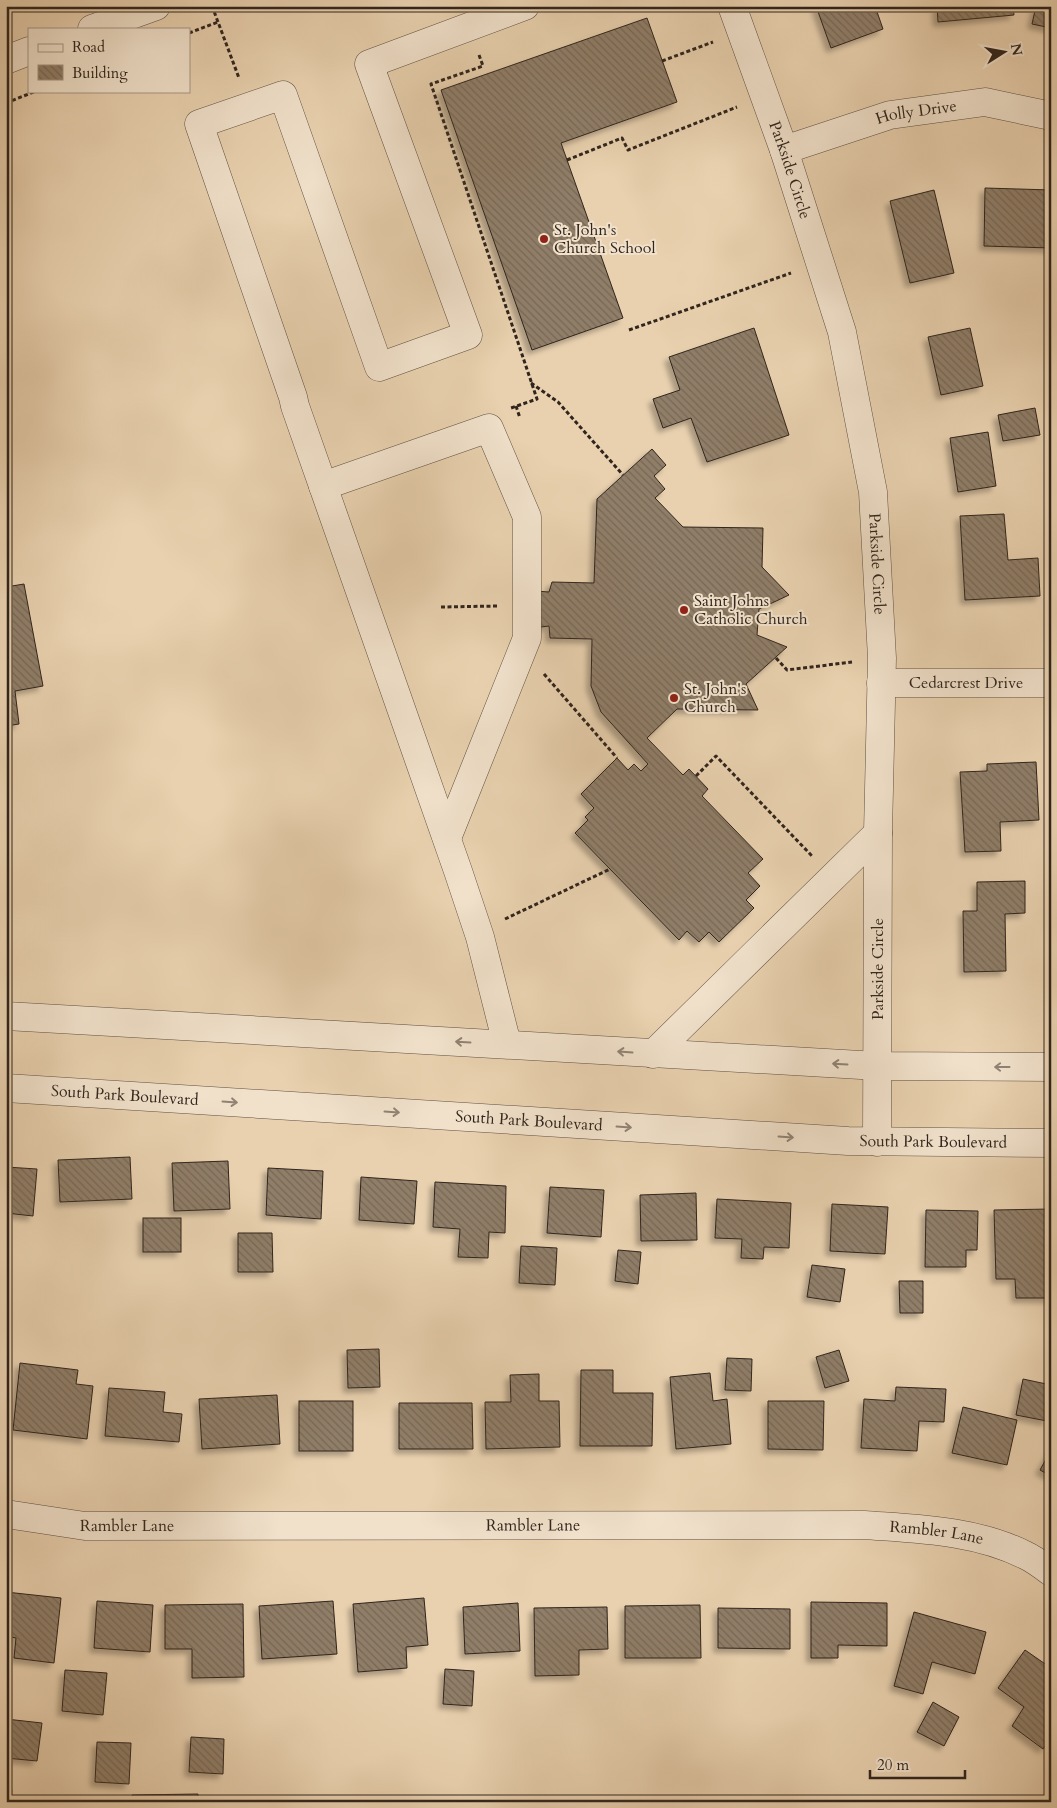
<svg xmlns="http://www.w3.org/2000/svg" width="1057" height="1808" viewBox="0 0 1057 1808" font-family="Cardo,serif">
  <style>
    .building { fill: url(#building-back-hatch); stroke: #30251d; filter: url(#shadow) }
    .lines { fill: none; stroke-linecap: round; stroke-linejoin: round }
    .minor-casing { stroke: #5e5042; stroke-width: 29 }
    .path { stroke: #30251d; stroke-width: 3; stroke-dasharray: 4 2.5; stroke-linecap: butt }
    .minor { stroke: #f1e1cb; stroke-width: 28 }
    .oneway { stroke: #908374 }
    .poi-dot { fill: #8f2418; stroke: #f1e1cb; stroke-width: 2 }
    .labels { text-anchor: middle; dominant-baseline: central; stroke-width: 4; stroke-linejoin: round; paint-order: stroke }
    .street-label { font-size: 16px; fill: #30251d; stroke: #f1e1cb }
    .poi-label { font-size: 16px; fill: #30251d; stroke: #f1e1cb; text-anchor: start }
  </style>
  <defs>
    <pattern id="building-back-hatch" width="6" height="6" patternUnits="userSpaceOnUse" patternTransform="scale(1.25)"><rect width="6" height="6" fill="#907e69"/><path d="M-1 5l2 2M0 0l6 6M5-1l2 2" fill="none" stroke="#766756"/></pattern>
    <filter id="shadow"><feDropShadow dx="-4.5" dy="4.5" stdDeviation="2.5" flood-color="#0004"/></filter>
  </defs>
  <rect width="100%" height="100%" fill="#e9d1af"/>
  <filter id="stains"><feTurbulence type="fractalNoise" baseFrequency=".004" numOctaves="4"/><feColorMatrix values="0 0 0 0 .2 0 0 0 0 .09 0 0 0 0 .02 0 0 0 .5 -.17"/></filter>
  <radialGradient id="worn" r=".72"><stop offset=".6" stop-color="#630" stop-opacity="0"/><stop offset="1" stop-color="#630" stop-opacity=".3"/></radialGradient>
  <g class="building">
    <polygon points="816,6 875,6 883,29 831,48"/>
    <polygon points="937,6 1013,6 1014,15 938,22"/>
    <polygon points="1036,6 1051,6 1051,28 1032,24"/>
    <polygon points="647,18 677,102 561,143 623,318 532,350 441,90"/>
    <polygon points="985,188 1051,190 1051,248 984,246"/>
    <polygon points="934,190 954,273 910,283 890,201"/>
    <polygon points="754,328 789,435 707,462 691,418 663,428 653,399 680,390 669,357"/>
    <polygon points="970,328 983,386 941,395 928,337"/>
    <polygon points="1035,408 1040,435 1003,441 998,415"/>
    <polygon points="988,432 996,486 958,492 950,438"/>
    <polygon points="652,449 666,465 654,476 665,489 655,498 683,527 763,528 762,567 789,595 759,609 757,635 787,647 746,684 758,710 677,709 647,738 683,775 689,769 708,789 702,796 763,859 748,873 760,886 746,900 754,908 719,942 709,932 699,942 687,931 679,940 575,833 588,820 585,817 594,808 581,794 617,758 628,770 634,764 641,771 648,764 601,712 591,686 592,639 550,638 549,626 533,628 535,591 549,592 552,582 594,583 597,499"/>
    <polygon points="1004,514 1008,560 1038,558 1040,596 965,600 960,516"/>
    <polygon points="24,584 43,686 15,691 19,724 6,726 6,587"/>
    <polygon points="1036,762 1039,820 1000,822 1001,851 965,852 960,772 987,771 987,764"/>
    <polygon points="1025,881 1025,913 1005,914 1006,971 964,972 963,911 977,911 977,882"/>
    <polygon points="130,1157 132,1199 60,1202 58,1160"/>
    <polygon points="228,1161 230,1209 174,1211 172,1163"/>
    <polygon points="6,1167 37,1169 33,1216 6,1213"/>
    <polygon points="268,1168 323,1171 321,1219 266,1215"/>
    <polygon points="361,1177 417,1181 414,1224 359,1220"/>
    <polygon points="435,1182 506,1186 505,1233 489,1232 488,1258 458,1257 460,1229 433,1227"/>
    <polygon points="550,1187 604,1190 601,1237 547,1233"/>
    <polygon points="696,1193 697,1240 641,1241 640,1195"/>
    <polygon points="717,1199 791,1203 789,1248 764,1247 763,1259 741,1258 742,1239 715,1238"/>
    <polygon points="832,1204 888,1207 885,1254 830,1251"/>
    <polygon points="1051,1209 1051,1298 1016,1298 1015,1279 996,1279 994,1210"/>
    <polygon points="926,1210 978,1211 977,1250 966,1250 966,1267 925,1267"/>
    <rect x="143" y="1218" width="38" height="34"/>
    <polygon points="238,1233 272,1233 273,1272 238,1272"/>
    <polygon points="521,1246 557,1248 555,1285 519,1283"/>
    <polygon points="618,1250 641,1252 638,1284 615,1281"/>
    <polygon points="812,1265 845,1269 840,1302 807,1297"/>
    <polygon points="899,1281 923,1281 923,1313 900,1313"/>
    <polygon points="379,1349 380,1387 348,1388 347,1350"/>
    <polygon points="839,1350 849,1381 825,1388 816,1357"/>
    <polygon points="727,1358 752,1359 751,1391 725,1390"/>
    <polygon points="20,1363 78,1370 76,1384 93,1386 87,1439 13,1430"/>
    <polygon points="581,1370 613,1370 613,1393 653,1393 652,1446 580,1446"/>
    <polygon points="710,1373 713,1401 727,1399 731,1444 676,1449 670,1377"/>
    <polygon points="539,1374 539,1401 559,1401 560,1447 486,1449 485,1402 511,1402 510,1375"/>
    <polygon points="1023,1379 1051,1385 1051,1400 1047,1421 1016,1415"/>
    <polygon points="896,1387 946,1389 944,1422 919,1421 917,1451 861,1448 864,1399 895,1401"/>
    <polygon points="109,1388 165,1392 163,1412 182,1414 179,1442 105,1436"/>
    <polygon points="277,1395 280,1444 202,1449 199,1399"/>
    <rect x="299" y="1401" width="54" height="50"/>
    <polygon points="768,1401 824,1401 823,1450 768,1449"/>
    <polygon points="399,1403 472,1403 473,1449 399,1449"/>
    <polygon points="963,1407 1017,1420 1007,1465 952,1453"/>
    <polygon points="1051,1450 1051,1476 1040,1470"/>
    <polygon points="6,1592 61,1598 54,1663 14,1658 16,1638 6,1636"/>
    <polygon points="424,1598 428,1645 406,1647 407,1668 358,1672 353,1604"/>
    <polygon points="97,1601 153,1605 150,1652 94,1648"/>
    <polygon points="333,1601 337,1654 262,1659 259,1606"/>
    <polygon points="811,1602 887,1603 887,1646 838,1645 838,1658 811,1658"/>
    <polygon points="518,1603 520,1651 465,1654 463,1607"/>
    <polygon points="243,1604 244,1677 192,1678 192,1649 165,1649 165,1605"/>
    <polygon points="700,1605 701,1658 625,1658 625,1606"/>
    <polygon points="607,1607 608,1649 579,1650 579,1675 535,1676 534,1608"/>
    <polygon points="718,1608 790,1609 790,1649 718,1648"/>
    <polygon points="914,1612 986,1632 975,1674 932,1662 923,1694 894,1686"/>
    <polygon points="1025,1650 1051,1668 1051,1738 1043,1749 1012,1726 1024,1707 998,1688"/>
    <polygon points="445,1669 474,1671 472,1706 443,1704"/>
    <polygon points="65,1670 107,1673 103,1715 62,1711"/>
    <polygon points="933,1702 959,1717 944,1746 917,1732"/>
    <polygon points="6,1719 42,1723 37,1761 6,1758"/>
    <polygon points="191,1737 224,1739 223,1774 189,1772"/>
    <polygon points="97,1742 131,1743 129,1784 95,1782"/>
    <polygon points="6,1790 12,1790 11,1802 6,1802"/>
    <polygon points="198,1794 198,1800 216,1800 216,1802 132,1802 132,1795"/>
    <polygon points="769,1797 800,1800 800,1802 768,1802"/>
  </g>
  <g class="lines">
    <defs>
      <g id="minor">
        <path id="s1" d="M732,6l52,144 58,182 31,160 9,166 -4,175 -1,309"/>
        <polyline points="92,29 156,6"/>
        <polyline points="6,60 29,51"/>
        <path id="s2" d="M784,150l106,-35 95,-13 66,14"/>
        <polyline points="323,486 489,428 527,517 527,638 447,838"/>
        <path id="s3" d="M881,683h170"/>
        <polyline points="6,1016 878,1066 1051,1067"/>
        <polyline points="507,1044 480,937 458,871 295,406 293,397 199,124 283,95 379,367 468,335 369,64 525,6"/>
        <polyline points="653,1054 878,833"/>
        <path id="s4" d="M6,1088l842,53 203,2"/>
        <path id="s5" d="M6,1514l79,12 779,-1c54,4 111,5 161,30 9,4 18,11 26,17"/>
      </g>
    </defs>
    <use href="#minor" class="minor-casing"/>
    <g class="path">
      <polyline points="212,6 239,78"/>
      <polyline points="189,33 218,22"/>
      <polyline points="479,55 483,66 431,84 537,399 511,408"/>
      <polyline points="662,61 713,42"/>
      <polyline points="6,103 36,91"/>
      <polyline points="567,160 622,138 628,150 737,107"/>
      <polyline points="629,330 791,273"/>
      <polyline points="531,383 558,402 623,475"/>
      <polyline points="516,406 520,418"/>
      <polyline points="441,607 498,606"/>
      <polyline points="776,658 787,670 852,662"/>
      <polyline points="544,674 617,758"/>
      <polyline points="696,776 716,756 812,856"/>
      <polyline points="505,919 610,869"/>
    </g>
    <use href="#minor" class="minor"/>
  </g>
  <defs><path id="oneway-shaft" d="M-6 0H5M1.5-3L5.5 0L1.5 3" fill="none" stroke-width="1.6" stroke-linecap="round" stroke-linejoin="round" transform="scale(1.25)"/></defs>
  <g class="oneway">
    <use href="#oneway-shaft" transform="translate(463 1042) rotate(-177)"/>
    <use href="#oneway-shaft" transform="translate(625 1052) rotate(-176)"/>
    <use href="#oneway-shaft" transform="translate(840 1064) rotate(-177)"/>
    <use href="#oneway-shaft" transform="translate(1002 1067) rotate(-180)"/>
    <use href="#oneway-shaft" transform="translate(230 1102) rotate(4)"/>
    <use href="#oneway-shaft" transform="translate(392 1112) rotate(4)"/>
    <use href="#oneway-shaft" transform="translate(624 1127) rotate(4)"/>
    <use href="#oneway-shaft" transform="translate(786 1137) rotate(4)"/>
  </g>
  <g class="poi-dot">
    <circle cx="544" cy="239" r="5"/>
    <circle cx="684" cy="610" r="5"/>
    <circle cx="674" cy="698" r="5"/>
  </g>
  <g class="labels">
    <g class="street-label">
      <text stroke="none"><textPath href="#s2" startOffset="138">Holly Drive</textPath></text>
      <text stroke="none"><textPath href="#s1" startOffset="174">Parkside Circle</textPath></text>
      <text stroke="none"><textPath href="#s1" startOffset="579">Parkside Circle</textPath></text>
      <text stroke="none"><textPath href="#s3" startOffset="85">Cedarcrest Drive</textPath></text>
      <text transform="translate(878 969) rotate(-90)">Parkside Circle</text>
      <text stroke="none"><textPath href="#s4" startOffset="119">South Park Boulevard</textPath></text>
      <text stroke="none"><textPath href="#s4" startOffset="524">South Park Boulevard</textPath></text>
      <text stroke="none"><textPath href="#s4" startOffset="929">South Park Boulevard</textPath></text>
      <text stroke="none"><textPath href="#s5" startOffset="122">Rambler Lane</textPath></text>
      <text stroke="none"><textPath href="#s5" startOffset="528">Rambler Lane</textPath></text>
      <text stroke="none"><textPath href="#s5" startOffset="932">Rambler Lane</textPath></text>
    </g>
    <g class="poi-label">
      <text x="554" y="230">St. John's<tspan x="554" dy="18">Church School</tspan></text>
      <text x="694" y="601">Saint Johns<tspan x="694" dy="18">Catholic Church</tspan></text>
      <text x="684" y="689">St. John's<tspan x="684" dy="18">Church</tspan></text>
    </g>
  </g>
  <rect width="1057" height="1808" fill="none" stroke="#e9d1af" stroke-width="25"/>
  <rect x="8" y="8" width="1042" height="1793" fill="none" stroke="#30251d" stroke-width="2.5"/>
  <rect x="12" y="12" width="1032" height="1783" fill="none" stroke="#30251d"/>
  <rect x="28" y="28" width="162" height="65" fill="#f1e1cb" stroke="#a49685"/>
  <rect x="38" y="44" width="25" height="8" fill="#f1e1cb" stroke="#a49685"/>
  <text x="72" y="52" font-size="15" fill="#30251d">Road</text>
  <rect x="38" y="65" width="25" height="15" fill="url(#building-back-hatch)" stroke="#a49685"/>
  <text x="72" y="78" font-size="15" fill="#30251d">Building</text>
  <g transform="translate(1004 52) rotate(79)" stroke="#f1e1cb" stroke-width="4" paint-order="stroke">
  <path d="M0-4L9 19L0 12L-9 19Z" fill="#30251d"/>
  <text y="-8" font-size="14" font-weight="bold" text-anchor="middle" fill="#30251d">N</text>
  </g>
  <path d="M870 1770v8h95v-8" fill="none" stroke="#30251d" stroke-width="2.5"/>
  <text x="877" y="1770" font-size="15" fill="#30251d" stroke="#f1e1cb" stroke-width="4" paint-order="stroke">20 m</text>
  <rect width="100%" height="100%" filter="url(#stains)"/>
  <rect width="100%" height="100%" fill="url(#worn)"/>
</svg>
